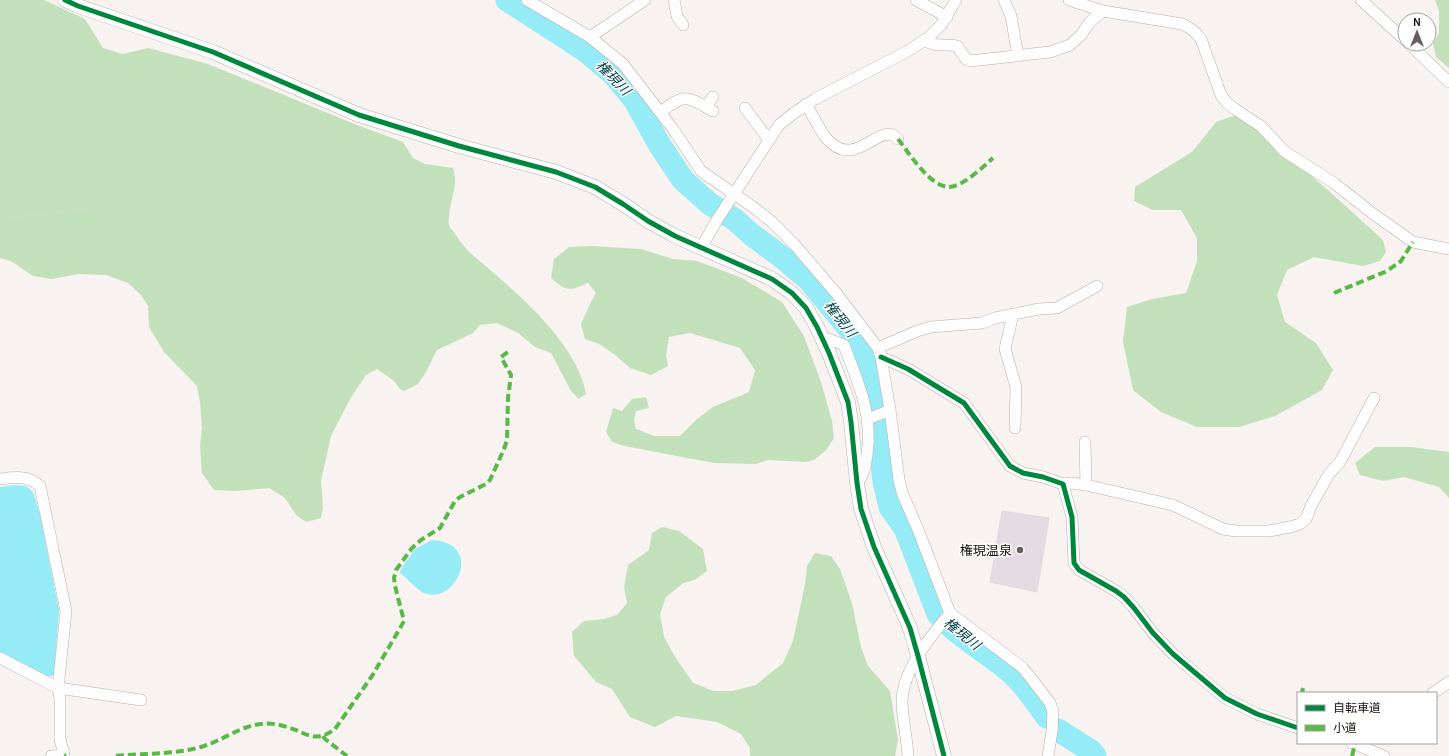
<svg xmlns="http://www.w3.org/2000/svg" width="1449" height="756" viewBox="0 0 1449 756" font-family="Karla,'Noto Sans JP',sans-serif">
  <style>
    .forest { fill: #c2e1bb }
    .water { fill: #95ebf6 }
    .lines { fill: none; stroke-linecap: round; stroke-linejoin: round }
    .river { stroke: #95ebf6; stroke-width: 23 }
    .building { fill: #e3dbe1; stroke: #dfdadd }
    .minor-casing { stroke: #b8b1ad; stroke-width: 12 }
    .tertiary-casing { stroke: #b8b1ad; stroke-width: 15 }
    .path { stroke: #d9d8d6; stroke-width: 2.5; stroke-dasharray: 1 3; stroke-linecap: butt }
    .minor { stroke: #fefdfd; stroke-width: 11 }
    .tertiary { stroke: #fefdfd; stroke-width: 14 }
    .quiet { stroke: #58b947; stroke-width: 4; stroke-dasharray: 8 4; stroke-linecap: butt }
    .cycleway-casing { stroke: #fff; stroke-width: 8 }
    .cycleway { stroke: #00873e; stroke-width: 5 }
    .poi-dot { fill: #675f5c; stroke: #fff; stroke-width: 1.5 }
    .labels { text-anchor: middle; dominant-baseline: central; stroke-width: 3; stroke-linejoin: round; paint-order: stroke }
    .poi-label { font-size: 13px; fill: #19100d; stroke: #fff; text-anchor: end }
    .water-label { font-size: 14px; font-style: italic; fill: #034148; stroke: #fff }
  </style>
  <rect width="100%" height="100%" fill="#f8f2f0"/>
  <g class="forest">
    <path d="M0,0h44l41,19 18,29 20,6 25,-6 60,16 149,61 46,17 10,16 12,6 28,4c6,16 -3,32 -4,48 0,2 -1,6 0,9 0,2 3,5 5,7 10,17 20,24 35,37 35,30 89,78 97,125l-7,5 -8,-8 -20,-38 -16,-6 -17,-14 -21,-10 -17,2 -7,8 -36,17 -11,22 -8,12 -14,7 -4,-2 -6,-8 -17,-12 -11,6 -16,24 -19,37 -10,45 2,26 -2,11 -15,4 -10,-7 -11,-17 -16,-10 -34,3 -21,-1 -12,-17 -2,-27 2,-18 -2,-26 -3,-16 -33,-34 -15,-25 -1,-21 -7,-11 -13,-12 -22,-8 -27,-1 -28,5 -18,-3 -22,-15 -11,-3z"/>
    <polygon points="1435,0 1449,0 1449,68 1436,57 1433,44 1439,33 1439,11"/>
    <polygon points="1236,115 1256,122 1281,150 1329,191 1383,240 1386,252 1380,261 1363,266 1314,257 1287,270 1277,295 1285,322 1316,343 1333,370 1322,390 1275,416 1239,427 1197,427 1161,412 1133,390 1123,342 1127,307 1152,299 1186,293 1197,261 1197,238 1181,210 1153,210 1134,201 1135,187 1192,152 1216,122"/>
    <path d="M592,246l49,3 32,10 24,2 45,17 40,24 22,34 17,46 11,39 2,17 -8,12 -12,10 -9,2 -37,-2 -12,4 -42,-1 -90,-17 -12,-4 -6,-10 7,-24 9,3 10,-12 14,-2 3,11 -13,3 -2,9 2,9 18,7h26l16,-16 17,-13 36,-15 6,-22 -15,-22 -50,-15 -21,4 -3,18 2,11 -17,9 -21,-7 -16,-14 -15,-10 -14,-5 -4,-15 9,-20 6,-11 -8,-10c-19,8 -21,9 -37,-5l3,-19 15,-12z"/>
    <polygon points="1375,447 1411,447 1449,452 1449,498 1439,487 1404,477 1383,481 1360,475 1355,463"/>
    <polygon points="662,527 679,531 703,549 707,571 696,579 682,584 666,597 660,614 664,637 674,655 693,683 714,691 732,691 756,685 783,663 793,641 805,584 807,566 815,553 831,556 840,569 852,603 861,647 868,666 890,691 898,740 895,756 750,756 750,748 741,734 717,722 676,716 655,727 630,717 612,689 596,682 574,656 572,632 584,621 604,619 617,615 627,603 624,587 628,565 649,550 652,533"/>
  </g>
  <g class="water">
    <polygon points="14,485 26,486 33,492 40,515 59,610 54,675 48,677 0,652 0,487"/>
    <path d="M432,540c53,3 24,66 -8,53 -7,-3 -17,-15 -24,-20l1,-4 14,-20z"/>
  </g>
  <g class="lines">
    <g class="river">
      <path d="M507,0l76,49 30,25 21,25 25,45 24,36 27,24 24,15 18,16 27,20 29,24 43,52 8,14 18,55 5,23 -1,32 3,27 6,25 15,21 33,86c20,22 47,37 70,56 16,13 27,31 39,47"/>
      <polyline points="1058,730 1091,751 1095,756"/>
    </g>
  </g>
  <polygon class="building" points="1002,511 1049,518 1037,592 990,582"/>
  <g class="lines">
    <defs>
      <g id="minor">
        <polyline points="527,0 590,37 623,64 673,129 701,171 753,207 772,222 794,244 836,293 878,348 881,357 890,410 899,480 903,495 919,532 950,613 1023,668 1050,703 1053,711 1052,731 1048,756"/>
        <polyline points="674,0 677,16 683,25"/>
        <polyline points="916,0 947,17"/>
        <polyline points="1004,0 1011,16 1018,56"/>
        <path d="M1069,0l34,11 79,13c9,4 14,8 19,15l20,56 6,8 8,6 27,18 22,24 50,32 38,30 41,29 36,7"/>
        <polyline points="1361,0 1405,40"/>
        <polyline points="590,37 645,0"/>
        <path d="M924,40c12,8 21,3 33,6l9,13 4,2 80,-9 20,-7 11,-10 8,-12 14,-12"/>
        <polyline points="1409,44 1449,82"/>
        <path d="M806,104c6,10 14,27 21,35 27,30 48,-11 66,-4 2,1 3,3 5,4"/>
        <polyline points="706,107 713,97"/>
        <polyline points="745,108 769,140"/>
        <path d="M661,112c24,-19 26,-16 52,-1"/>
        <polyline points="701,248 717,220 779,125 794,113 815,99 906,52 928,38 941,25 956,0"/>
        <polyline points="1013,314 1005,349 1016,387 1015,428"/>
        <path d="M821,336l23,9c14,38 29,68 23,110 -2,12 -2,18 -10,28"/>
        <polyline points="878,348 917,331 931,327 982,323 995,318 1039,309 1057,308 1097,286"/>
        <polyline points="881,357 908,369 964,403 1010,466 1023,473 1043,477 1063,484 1072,517 1074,563 1079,570 1116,591 1124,597 1134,608 1153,633 1173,654 1225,698 1257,714 1298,728"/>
        <polyline points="868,419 890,410"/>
        <polyline points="1085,442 1086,485"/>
        <path d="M0,479c15,-2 28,-4 40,7l26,125 -8,77 2,10v41l4,16 -13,1"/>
        <polyline points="1063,484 1071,483 1086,485 1173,505 1223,529 1236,531 1269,531 1290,527 1300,524 1306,519 1311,506 1329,474 1340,462 1374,398"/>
        <polyline points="0,658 58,688 141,700"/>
        <polyline points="1433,693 1449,682"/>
        <polyline points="1352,743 1384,756"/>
        <path d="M908,756c-1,-18 -6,-38 -6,-55 1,-32 29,-65 48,-88"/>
      </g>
      <polyline id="tertiary" points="65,0 78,6 213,52 359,115 459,146 556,172 595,187 623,204 648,221 675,236 772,279 792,293 806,308 817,327 829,353 848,402 851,422 857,483 861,509 874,547 910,628 918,656 944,756"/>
    </defs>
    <use href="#minor" class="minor-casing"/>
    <use href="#tertiary" class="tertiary-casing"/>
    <polyline class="path" points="0,219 95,208"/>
    <use href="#minor" class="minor"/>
    <use href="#tertiary" class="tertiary"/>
    <g class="quiet">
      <path d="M898,139c11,14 32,48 51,48 13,0 34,-20 44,-29"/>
      <polyline points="1334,293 1387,271 1401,261 1413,242"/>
      <polyline points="1302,693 1303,688"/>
      <polyline points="323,736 325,739 347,756"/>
      <polyline points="64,755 66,756"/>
      <path d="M116,756c29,-3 60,-1 88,-10 19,-6 35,-19 56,-22 12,-2 25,2 36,6 9,4 18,9 28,5 4,-1 8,-4 11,-6l37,-53 27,-46 5,-9 -9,-35 -1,-8 2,-8 16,-22 9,-8 19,-12 15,-27 5,-4 26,-13 4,-4 14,-31 3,-9 1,-42 3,-23 -10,-18 8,-6"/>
      <polyline points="1352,756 1355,744"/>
    </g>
    <defs>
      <g id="cycleway">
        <polyline points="65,0 78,6 213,52 359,115 459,146 556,172 595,187 623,204 648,221 675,236 772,279 792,293 806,308 817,327 829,353 848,402 851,422 857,483 861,509 874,547 910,628 918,656 944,756"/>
        <polyline points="881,357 908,369 964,403 1010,466 1023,473 1043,477 1063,484 1072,517 1074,563 1079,570 1116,591 1124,597 1134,608 1153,633 1173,654 1225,698 1257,714 1298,728"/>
      </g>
    </defs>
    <use href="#cycleway" class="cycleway-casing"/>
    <use href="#cycleway" class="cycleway"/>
  </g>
  <circle class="poi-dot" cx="1020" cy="550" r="4"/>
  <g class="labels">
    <g class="poi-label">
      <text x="1012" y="550">権現温泉</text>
    </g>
    <g class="water-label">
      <text transform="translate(613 78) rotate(46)">権現川</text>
      <text transform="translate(840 319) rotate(52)">権現川</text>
      <text transform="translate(962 634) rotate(39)">権現川</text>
    </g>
  </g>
  <rect x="1297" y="692" width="140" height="52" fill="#ffffff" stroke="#a39f9e"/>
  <rect x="1305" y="705" width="20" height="6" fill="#00873e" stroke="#a39f9e"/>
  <text x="1333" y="712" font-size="12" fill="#19100d">自転車道</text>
  <rect x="1305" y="725" width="20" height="6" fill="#58b947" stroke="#a39f9e"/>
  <text x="1333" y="732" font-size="12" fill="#19100d">小道</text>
  <g transform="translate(1417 32)"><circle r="19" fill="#ffffff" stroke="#a39f9e"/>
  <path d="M0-3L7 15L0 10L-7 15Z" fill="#675f5c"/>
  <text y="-6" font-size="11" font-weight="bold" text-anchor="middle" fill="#19100d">N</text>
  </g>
</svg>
